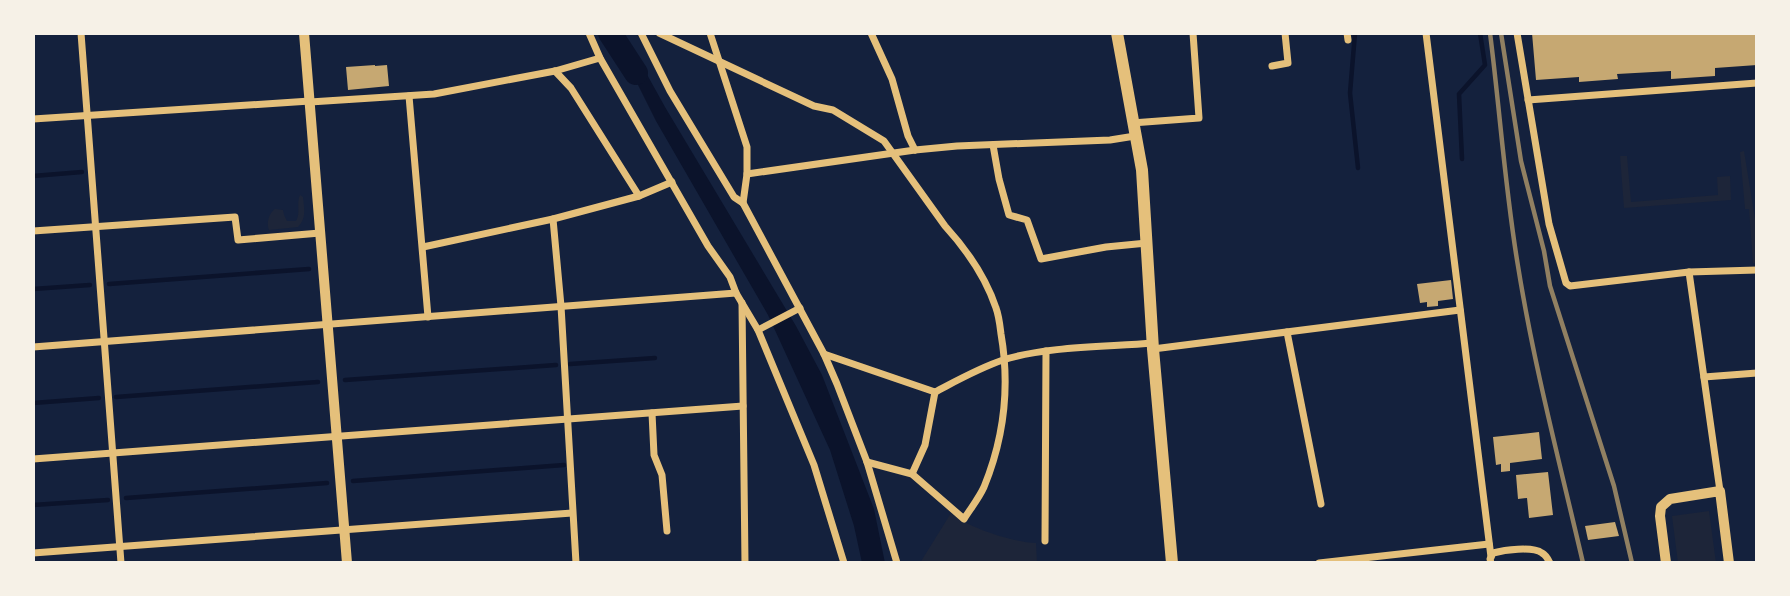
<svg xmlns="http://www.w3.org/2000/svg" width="1790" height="596" viewBox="0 0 1790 596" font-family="'Zilla Slab',serif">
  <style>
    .green { fill: #1d2539 }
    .water { fill: #0b132b }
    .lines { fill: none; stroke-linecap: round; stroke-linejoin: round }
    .stream { stroke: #0b132b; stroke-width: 4.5 }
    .river { stroke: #0b132b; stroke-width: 24 }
    .building { fill: #c6a872 }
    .minor { stroke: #e5c07b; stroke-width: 7 }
    .tertiary { stroke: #e5c07b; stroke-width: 10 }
    .secondary { stroke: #e5c07b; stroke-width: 10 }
    .primary { stroke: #e5c07b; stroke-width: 12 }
    .rail { stroke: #918062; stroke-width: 4.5 }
  </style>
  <rect width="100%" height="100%" fill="#14213d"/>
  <g class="green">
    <polygon points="1744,151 1757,231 1757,263 1753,263 1749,209 1745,209 1740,152"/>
    <polygon points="1620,156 1627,156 1631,202 1718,195 1717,177 1730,176 1731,200 1624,208"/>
    <path d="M300,195l3,2c1,11 4,21 -5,30l-29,3c-3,-7 0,-17 6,-21l8,1 1,5 3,6h9c5,-8 0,-18 4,-26z"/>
    <polygon points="1709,511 1716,563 1678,563 1672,516"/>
    <path d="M951,513c18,15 61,29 85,30l1,20h-117z"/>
  </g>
  <polygon class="water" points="612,33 624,33 665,107 796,326 822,375 874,509 885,563 862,563 854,526 830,450 768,315 656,121"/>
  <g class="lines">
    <g class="stream">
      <polyline points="1355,33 1350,93 1358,168"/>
      <polyline points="1462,159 1459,94 1485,65 1480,33"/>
      <polyline points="33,176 82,172"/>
      <polyline points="109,284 309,269"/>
      <polyline points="33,289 90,285"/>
      <polyline points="570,364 655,358"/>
      <polyline points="345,380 556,365"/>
      <polyline points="116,397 318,382"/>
      <polyline points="33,403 99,398"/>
      <polyline points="353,481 564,465"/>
      <polyline points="126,498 327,483"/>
      <polyline points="33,505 108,500"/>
    </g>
    <polyline class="river" points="610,33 636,73"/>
  </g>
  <g class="building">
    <polygon points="1532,33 1757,33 1757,65 1715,68 1715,76 1671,79 1671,71 1617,74 1618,79 1579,82 1579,77 1536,80"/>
    <polygon points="375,65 375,66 387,65 389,86 348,90 346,67"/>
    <polygon points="1451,280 1453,299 1438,301 1438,306 1427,307 1427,302 1420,303 1417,284"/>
    <polygon points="1539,432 1542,459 1510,463 1510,471 1501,472 1501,464 1496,465 1493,437"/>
    <polygon points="1548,472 1553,515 1529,518 1527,498 1518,499 1516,475"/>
    <polygon points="1615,522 1619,536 1588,540 1585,526"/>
  </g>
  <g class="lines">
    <g class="minor">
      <polyline points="81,33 121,563"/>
      <polyline points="589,33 600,58 708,246 730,277 736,293 758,330 814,465 844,563"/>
      <polyline points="641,33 670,91 734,197 743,203"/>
      <path d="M659,33l155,73 19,4 51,31 61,85c21,23 41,52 51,82 3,8 4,18 5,26 9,52 3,104 -17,153 -5,11 -13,21 -20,32l-52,-45 -45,-12"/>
      <polyline points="710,33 747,147 747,174 743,203 824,354 837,384 867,462 897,563"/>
      <polyline points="871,33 892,79 908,136 915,150"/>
      <polyline points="1347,33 1348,40"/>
      <polyline points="1426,33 1491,557"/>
      <polyline points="1517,33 1549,224 1566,283 1570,286 1689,272 1757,270"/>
      <polyline points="1272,66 1288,63 1285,33"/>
      <polyline points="555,71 571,88 639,196 553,219 561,306 576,563"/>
      <polyline points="409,96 428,317"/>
      <polyline points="1528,100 1757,83"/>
      <polyline points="310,102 434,94 555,71 600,58"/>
      <polyline points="33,119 310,101"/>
      <polyline points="1132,123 1199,118 1193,33"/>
      <polyline points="993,145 999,179 1009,215 1027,220 1041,259 1106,247 1147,243"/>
      <polyline points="747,174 915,150 957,146 1110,140 1135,136"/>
      <polyline points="639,196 672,182"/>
      <polyline points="33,231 235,217 238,240 320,233"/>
      <polyline points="423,247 553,219"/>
      <polyline points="1689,272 1720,491"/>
      <polyline points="742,303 745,563"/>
      <polyline points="758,330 800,308"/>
      <polyline points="1287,332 1321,504"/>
      <polyline points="33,347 736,293"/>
      <polyline points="1153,349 1460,310"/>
      <path d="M824,354l111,38c23,-12 44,-24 68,-32 45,-14 103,-13 150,-17"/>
      <polyline points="1704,377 1757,373"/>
      <polyline points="652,413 654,455 662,475 667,531"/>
      <polyline points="33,459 743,406"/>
      <polyline points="912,474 925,445 935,392"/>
      <polyline points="1045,541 1046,351"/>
      <polyline points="33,553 572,513"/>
      <polyline points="1319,563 1489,544"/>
      <path d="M1491,563l-1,-4 3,-6c11,-3 39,-7 49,0 4,2 6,6 8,10"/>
    </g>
    <polyline class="tertiary" points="304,33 347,563"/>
    <polyline class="secondary" points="1666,563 1660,516 1661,507 1670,499 1720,491 1729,563"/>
    <polyline class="primary" points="1117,33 1142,170 1153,349 1172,563"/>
    <g class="rail">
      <path d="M1490,33c10,78 15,156 28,233 16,100 42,198 65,297"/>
      <polyline points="1501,33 1521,161 1544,251 1550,286 1614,486 1632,563"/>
    </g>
  </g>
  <rect width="1790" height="596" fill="none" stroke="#f6f1e7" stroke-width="70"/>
</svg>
